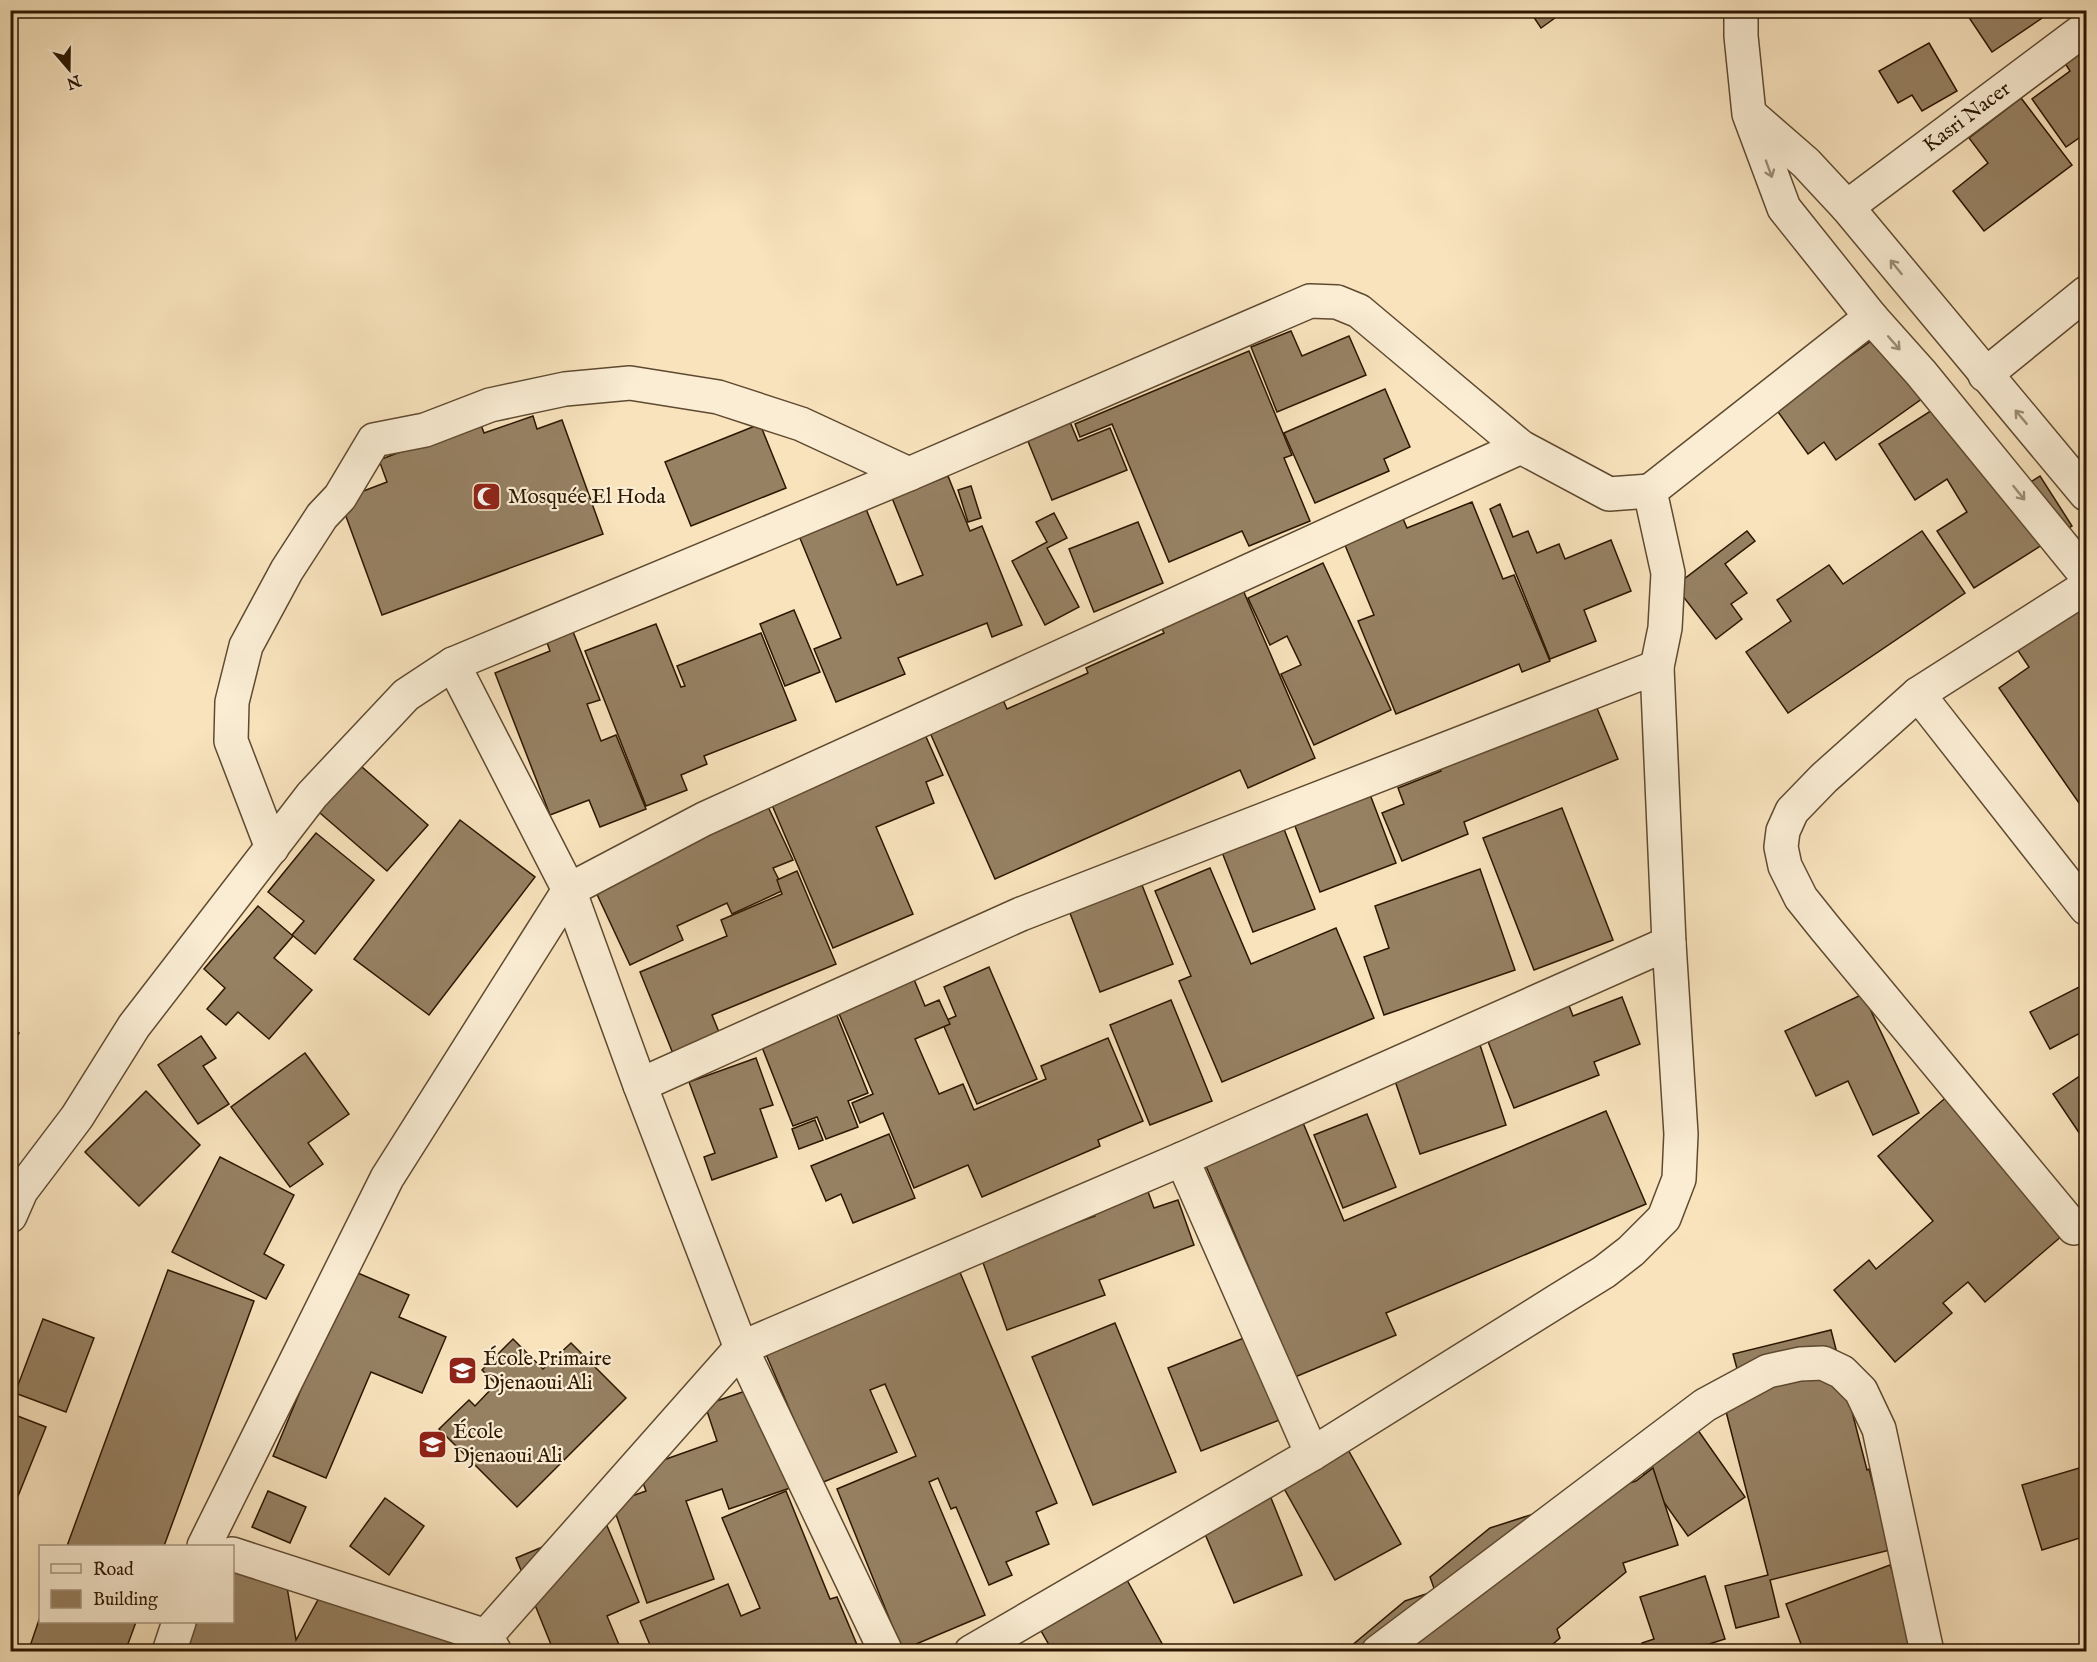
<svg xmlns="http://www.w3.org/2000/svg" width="2097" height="1662" viewBox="0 0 2097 1662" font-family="'IM FELL English',serif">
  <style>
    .building { fill: #968163; stroke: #2c1701; stroke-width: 1.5 }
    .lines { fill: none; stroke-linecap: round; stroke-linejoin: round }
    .street-casing { stroke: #5f4a30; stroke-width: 36 }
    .street { stroke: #faedd4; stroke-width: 33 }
    .oneway { stroke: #9d8d75 }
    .labels { text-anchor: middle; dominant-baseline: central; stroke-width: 4.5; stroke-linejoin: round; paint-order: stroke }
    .street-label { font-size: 21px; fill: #2c1701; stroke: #faedd4 }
    .poi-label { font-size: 21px; fill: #2c1701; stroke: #faedd4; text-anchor: start }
  </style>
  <rect width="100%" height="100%" fill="#f8e3bd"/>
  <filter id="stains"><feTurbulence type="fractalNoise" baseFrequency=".00333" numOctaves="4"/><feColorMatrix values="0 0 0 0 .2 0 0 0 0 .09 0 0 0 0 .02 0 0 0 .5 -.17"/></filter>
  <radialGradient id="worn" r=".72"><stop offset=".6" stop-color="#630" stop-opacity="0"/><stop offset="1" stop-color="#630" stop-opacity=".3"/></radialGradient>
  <g class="building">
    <polygon points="1529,10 1566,10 1541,28"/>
    <polygon points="1964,10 2054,10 1992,52"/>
    <polygon points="1929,43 1957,91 1922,111 1912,95 1898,103 1879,71"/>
    <polygon points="2086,44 2086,133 2066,147 2032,99 2070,71 2063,60"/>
    <polygon points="2021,98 2072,165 1984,231 1953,191 1988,163 1969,138"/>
    <polygon points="1291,331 1302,356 1349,336 1366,375 1277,412 1251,347"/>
    <polygon points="1885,331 1930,393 1836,460 1824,442 1808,454 1776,409"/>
    <polygon points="1249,351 1292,455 1284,458 1310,521 1249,546 1242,531 1169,562 1112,424 1080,437 1075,424"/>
    <polygon points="1385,389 1410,447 1384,459 1389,471 1315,503 1284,433"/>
    <polygon points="1954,396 2015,492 2040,476 2072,526 1974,588 1937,531 1967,512 1947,479 1915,500 1879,444"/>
    <polygon points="533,416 537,429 562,420 603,534 382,615 340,500 387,482 379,460 480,422 484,433"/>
    <polygon points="1068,417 1078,441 1110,428 1127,470 1052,500 1025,434"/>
    <polygon points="760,424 786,488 691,526 665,462"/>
    <polygon points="948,476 970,531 982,526 1022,625 992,637 987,623 898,658 905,674 836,702 814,649 841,638 797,531 864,504 897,585 923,575 892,498"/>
    <polygon points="971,486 981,518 968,522 958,490"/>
    <polygon points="1472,502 1503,579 1514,575 1550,661 1522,672 1519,664 1396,714 1358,621 1374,615 1342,538 1401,514 1407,528"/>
    <polygon points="1500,504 1513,537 1528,531 1537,553 1559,544 1565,559 1611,540 1631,591 1584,610 1596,641 1550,659 1490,509"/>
    <polygon points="1054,513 1067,538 1047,548 1079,607 1045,625 1012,561 1047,542 1036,522"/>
    <polygon points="1138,522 1163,583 1094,612 1069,549"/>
    <polygon points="1747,531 1755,541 1725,564 1747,593 1731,604 1742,619 1716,639 1675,586"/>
    <polygon points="1922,531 1965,593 1788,713 1746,652 1791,621 1777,600 1829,565 1843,584"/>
    <polygon points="1323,563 1391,710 1314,745 1281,674 1301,665 1287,636 1270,645 1248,598"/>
    <polygon points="1237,576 1315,758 1248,788 1240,770 995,879 927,726 1000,693 1007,709 1088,673 1086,668 1164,633 1155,613"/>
    <polygon points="2078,597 2086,608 2086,798 2079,803 1999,688 2029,667 2013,643"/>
    <polygon points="794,610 820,672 785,686 760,624"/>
    <polygon points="570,624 600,700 587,704 601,741 616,735 646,809 600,827 589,800 550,815 495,673 550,651 544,634"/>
    <polygon points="656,624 681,687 685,686 677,666 761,633 796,720 704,756 707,764 681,775 687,790 646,806 585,651"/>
    <polygon points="1594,701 1618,759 1464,822 1468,834 1402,861 1382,813 1404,804 1398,788 1441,771 1429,744"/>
    <polygon points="919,721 943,775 926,782 934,803 876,827 913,914 833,948 760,777"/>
    <polygon points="354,760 428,825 387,871 313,807"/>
    <polygon points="1360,768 1396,863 1320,892 1284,797"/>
    <polygon points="763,796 793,860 773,868 784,890 732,914 727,903 677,926 683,940 630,965 595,890"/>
    <polygon points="1275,806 1315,909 1253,932 1213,829"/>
    <polygon points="1562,808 1613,940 1534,970 1483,838"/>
    <polygon points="460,820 535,877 429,1015 354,959"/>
    <polygon points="316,833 374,880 315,954 292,935 304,921 268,892"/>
    <polygon points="1210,868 1251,964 1336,928 1374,1018 1222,1082 1179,981 1191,976 1155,891"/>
    <polygon points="1480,869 1515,970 1384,1015 1364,957 1389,948 1375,906"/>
    <polygon points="797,871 836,964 712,1015 721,1037 674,1056 640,972 727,936 721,920 782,894 777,880"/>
    <polygon points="1140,880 1173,964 1100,992 1068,908"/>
    <polygon points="258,906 293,936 274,958 312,990 269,1039 238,1012 226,1025 207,1009 225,988 204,969"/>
    <polygon points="989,967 1037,1079 977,1104 942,1022 956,1016 944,987"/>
    <polygon points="913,977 925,1006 939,1000 950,1024 915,1039 939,1094 963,1084 974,1110 1046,1079 1041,1066 1108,1038 1143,1121 1098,1140 1100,1146 982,1197 968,1165 914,1188 883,1113 860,1123 852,1103 873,1094 837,1009"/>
    <polygon points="2085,984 2086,987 2086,1030 2050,1049 2030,1012"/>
    <polygon points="1563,990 1573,1016 1622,997 1640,1044 1594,1062 1599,1075 1514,1108 1480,1021"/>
    <polygon points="1863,994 1919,1113 1873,1135 1848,1081 1816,1096 1785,1031"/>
    <polygon points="1171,1000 1212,1101 1150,1125 1110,1025"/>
    <polygon points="834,1008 868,1093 848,1101 858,1127 826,1139 817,1117 793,1126 758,1037"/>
    <polygon points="10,1028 19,1033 10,1048"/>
    <polygon points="201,1036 216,1058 203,1066 229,1104 198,1124 158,1065"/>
    <polygon points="1480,1045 1506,1125 1420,1154 1393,1075"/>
    <polygon points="305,1053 349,1114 308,1143 323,1164 290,1187 231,1107"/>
    <polygon points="756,1058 773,1105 760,1109 777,1157 712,1180 704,1157 715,1153 689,1082"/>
    <polygon points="2086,1072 2086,1143 2053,1094"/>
    <polygon points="146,1091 200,1145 139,1206 85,1152"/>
    <polygon points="1950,1094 2063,1235 1985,1302 1968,1282 1943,1303 1952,1313 1895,1362 1834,1290 1869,1260 1876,1269 1933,1221 1878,1156"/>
    <polygon points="1606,1111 1646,1204 1386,1313 1396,1335 1295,1377 1203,1159 1301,1118 1344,1221"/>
    <polygon points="1367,1114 1396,1187 1343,1208 1314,1135"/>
    <polygon points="815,1120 823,1140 799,1149 792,1129"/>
    <polygon points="889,1134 915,1198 853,1223 841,1194 826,1201 811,1166"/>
    <polygon points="220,1157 294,1195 264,1254 284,1265 266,1299 172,1252"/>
    <polygon points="1147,1189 1154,1208 1178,1200 1194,1245 1099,1280 1105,1295 1007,1330 981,1257 1095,1216 1093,1209"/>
    <polygon points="168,1270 254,1301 164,1546 67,1546"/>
    <polygon points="351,1270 409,1295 399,1317 446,1337 422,1393 371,1372 326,1478 273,1456"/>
    <polygon points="959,1270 1057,1503 1036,1512 1049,1544 1006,1562 1012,1575 989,1585 956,1507 951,1509 938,1478 929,1482 985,1615 902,1650 837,1489 916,1456 885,1384 870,1390 897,1452 821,1483 765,1352"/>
    <polygon points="43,1319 94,1338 66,1412 15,1393"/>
    <polygon points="1115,1323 1176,1472 1093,1505 1032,1357"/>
    <polygon points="1831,1330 1867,1470 1869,1469 1890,1550 1770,1580 1779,1617 1736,1628 1725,1586 1768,1575 1721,1392 1742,1387 1733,1354"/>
    <polygon points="1254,1334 1287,1417 1201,1451 1168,1368"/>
    <polygon points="513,1339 543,1369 571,1343 626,1398 517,1507 439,1429 469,1400 475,1406 496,1384 482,1370"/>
    <polygon points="757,1387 793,1487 729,1509 722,1489 686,1501 714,1579 647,1603 612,1503 646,1491 638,1469 717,1441 705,1405"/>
    <polygon points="10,1413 46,1427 18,1496 10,1493"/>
    <polygon points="1688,1416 1745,1497 1688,1536 1631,1456"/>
    <polygon points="1346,1446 1401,1544 1335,1580 1281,1483"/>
    <polygon points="2086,1466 2086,1536 2042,1550 2022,1485"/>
    <polygon points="1653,1468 1678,1545 1623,1563 1626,1572 1557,1629 1560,1638 1544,1652 1344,1652 1405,1601 1435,1591 1430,1577 1490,1528 1636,1481"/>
    <polygon points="268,1491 306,1507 290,1543 252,1527"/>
    <polygon points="786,1491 830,1599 837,1597 860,1652 653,1652 640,1621 728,1584 741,1616 760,1608 722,1518"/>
    <polygon points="1269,1493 1302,1575 1234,1603 1200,1522"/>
    <polygon points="385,1498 424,1526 389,1575 350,1546"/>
    <polygon points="605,1521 639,1602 607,1616 622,1652 554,1652 516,1558"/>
    <polygon points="232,1562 287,1587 296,1640 331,1576 454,1642 455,1652 169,1652 185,1622 232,1622"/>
    <polygon points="1890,1565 1923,1652 1804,1652 1786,1604"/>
    <polygon points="1122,1571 1165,1649 1160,1652 1053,1652 1035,1620"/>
    <polygon points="1705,1576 1725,1639 1684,1652 1645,1652 1642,1643 1654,1639 1640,1597"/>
    <polygon points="40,1617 40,1622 136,1622 125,1652 28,1652"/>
  </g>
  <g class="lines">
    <defs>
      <g id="street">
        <polyline points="1741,10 1741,36 1749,114 1784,208 1871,317 1921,373 2086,575"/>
        <polyline points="1752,116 1806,163 1847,207 2086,494"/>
        <path id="s1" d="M1847,207l239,-179"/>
        <polyline points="1985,375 2086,293"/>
        <polyline points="2086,587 1918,694 2086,908"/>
        <polyline points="453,664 569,890 640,1085 741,1348 886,1652"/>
        <polyline points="1918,694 1824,778 1792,811 1783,831 1781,847 1785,866 1801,898 1825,928 2074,1228"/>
        <polyline points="272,848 231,741 232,702 246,646 287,570 322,516 340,497 374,440 425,430 490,405 565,389 630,383 718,397 801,424 909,474"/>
        <polyline points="640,1085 1021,914 1657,667"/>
        <polyline points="1182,1159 1312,1454"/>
        <polyline points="10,1216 21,1191 77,1117 134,1026 312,795 406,695 453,664 909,474 1310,301 1337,302 1359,311 1521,447 1609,494 1650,491"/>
        <polyline points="204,1546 387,1178 569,890 704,819 1521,447"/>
        <polyline points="232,1554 486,1636"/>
        <polyline points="169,1652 179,1622"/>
        <polyline points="495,1652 486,1636 741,1348 1182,1159 1669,943"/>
        <polyline points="971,1652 1312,1454 1557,1301 1604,1272 1631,1251 1664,1218 1679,1179 1681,1134 1669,943 1657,667 1665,628 1668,573 1650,491 1871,317"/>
        <polyline points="1378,1652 1705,1405 1768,1371 1800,1364 1823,1363 1842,1372 1861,1391 1879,1429 1927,1652"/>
      </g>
    </defs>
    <use href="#street" class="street-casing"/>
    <use href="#street" class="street"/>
  </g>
  <defs><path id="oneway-shaft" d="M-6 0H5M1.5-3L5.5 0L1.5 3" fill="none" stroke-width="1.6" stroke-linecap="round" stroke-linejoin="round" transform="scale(1.5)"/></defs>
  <g class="oneway">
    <use href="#oneway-shaft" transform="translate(1769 169) rotate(70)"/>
    <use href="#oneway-shaft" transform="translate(1896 267) rotate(-129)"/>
    <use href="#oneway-shaft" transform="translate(1894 343) rotate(49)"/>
    <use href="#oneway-shaft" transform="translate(2021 417) rotate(-130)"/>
    <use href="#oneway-shaft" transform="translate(2019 493) rotate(51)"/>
  </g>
  <defs>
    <symbol id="mosque-square" viewBox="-11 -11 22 22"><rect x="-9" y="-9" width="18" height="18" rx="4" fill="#8f2418" stroke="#faedd4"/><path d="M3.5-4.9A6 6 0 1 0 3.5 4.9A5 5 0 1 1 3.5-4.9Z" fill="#fff"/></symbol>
    <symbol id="school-square" viewBox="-11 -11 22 22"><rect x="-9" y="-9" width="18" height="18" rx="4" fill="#8f2418" stroke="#faedd4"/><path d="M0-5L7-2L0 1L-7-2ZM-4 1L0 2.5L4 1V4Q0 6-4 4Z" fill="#fff"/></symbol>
  </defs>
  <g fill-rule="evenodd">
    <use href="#mosque-square" x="470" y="480" width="33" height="33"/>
    <use href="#school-square" x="446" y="1354" width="33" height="33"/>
    <use href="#school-square" x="416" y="1428" width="33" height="33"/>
  </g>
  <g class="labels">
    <g class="street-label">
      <text stroke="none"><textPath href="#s1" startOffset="150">Kasri Nacer</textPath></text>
    </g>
    <g class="poi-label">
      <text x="508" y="497">Mosquée El Hoda</text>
      <text x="483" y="1359">École Primaire<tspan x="483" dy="24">Djenaoui Ali</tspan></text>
      <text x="453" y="1432">École<tspan x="453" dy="24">Djenaoui Ali</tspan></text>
    </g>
  </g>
  <rect width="2097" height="1662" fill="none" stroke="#f8e3bd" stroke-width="36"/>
  <rect x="12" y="12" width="2073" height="1638" fill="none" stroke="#2c1701" stroke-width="3"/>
  <rect x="18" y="18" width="2061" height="1626" fill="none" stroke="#2c1701" stroke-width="1.5"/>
  <rect x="39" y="1545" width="195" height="78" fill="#faedd4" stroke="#a89780" stroke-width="1.5"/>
  <rect x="51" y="1564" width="30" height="9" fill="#faedd4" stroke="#a89780" stroke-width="1.5"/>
  <text x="93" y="1575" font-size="18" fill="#2c1701">Road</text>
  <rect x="51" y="1590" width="30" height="18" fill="#968163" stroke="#a89780" stroke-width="1.5"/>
  <text x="93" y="1605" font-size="18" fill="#2c1701">Building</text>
  <g transform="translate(69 69) rotate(160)" stroke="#faedd4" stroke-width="4.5" paint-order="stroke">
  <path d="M0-4.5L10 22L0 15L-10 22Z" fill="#2c1701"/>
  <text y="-9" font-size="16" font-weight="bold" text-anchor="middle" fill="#2c1701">N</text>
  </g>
  <rect width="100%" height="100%" filter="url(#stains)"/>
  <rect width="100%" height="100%" fill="url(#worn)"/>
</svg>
